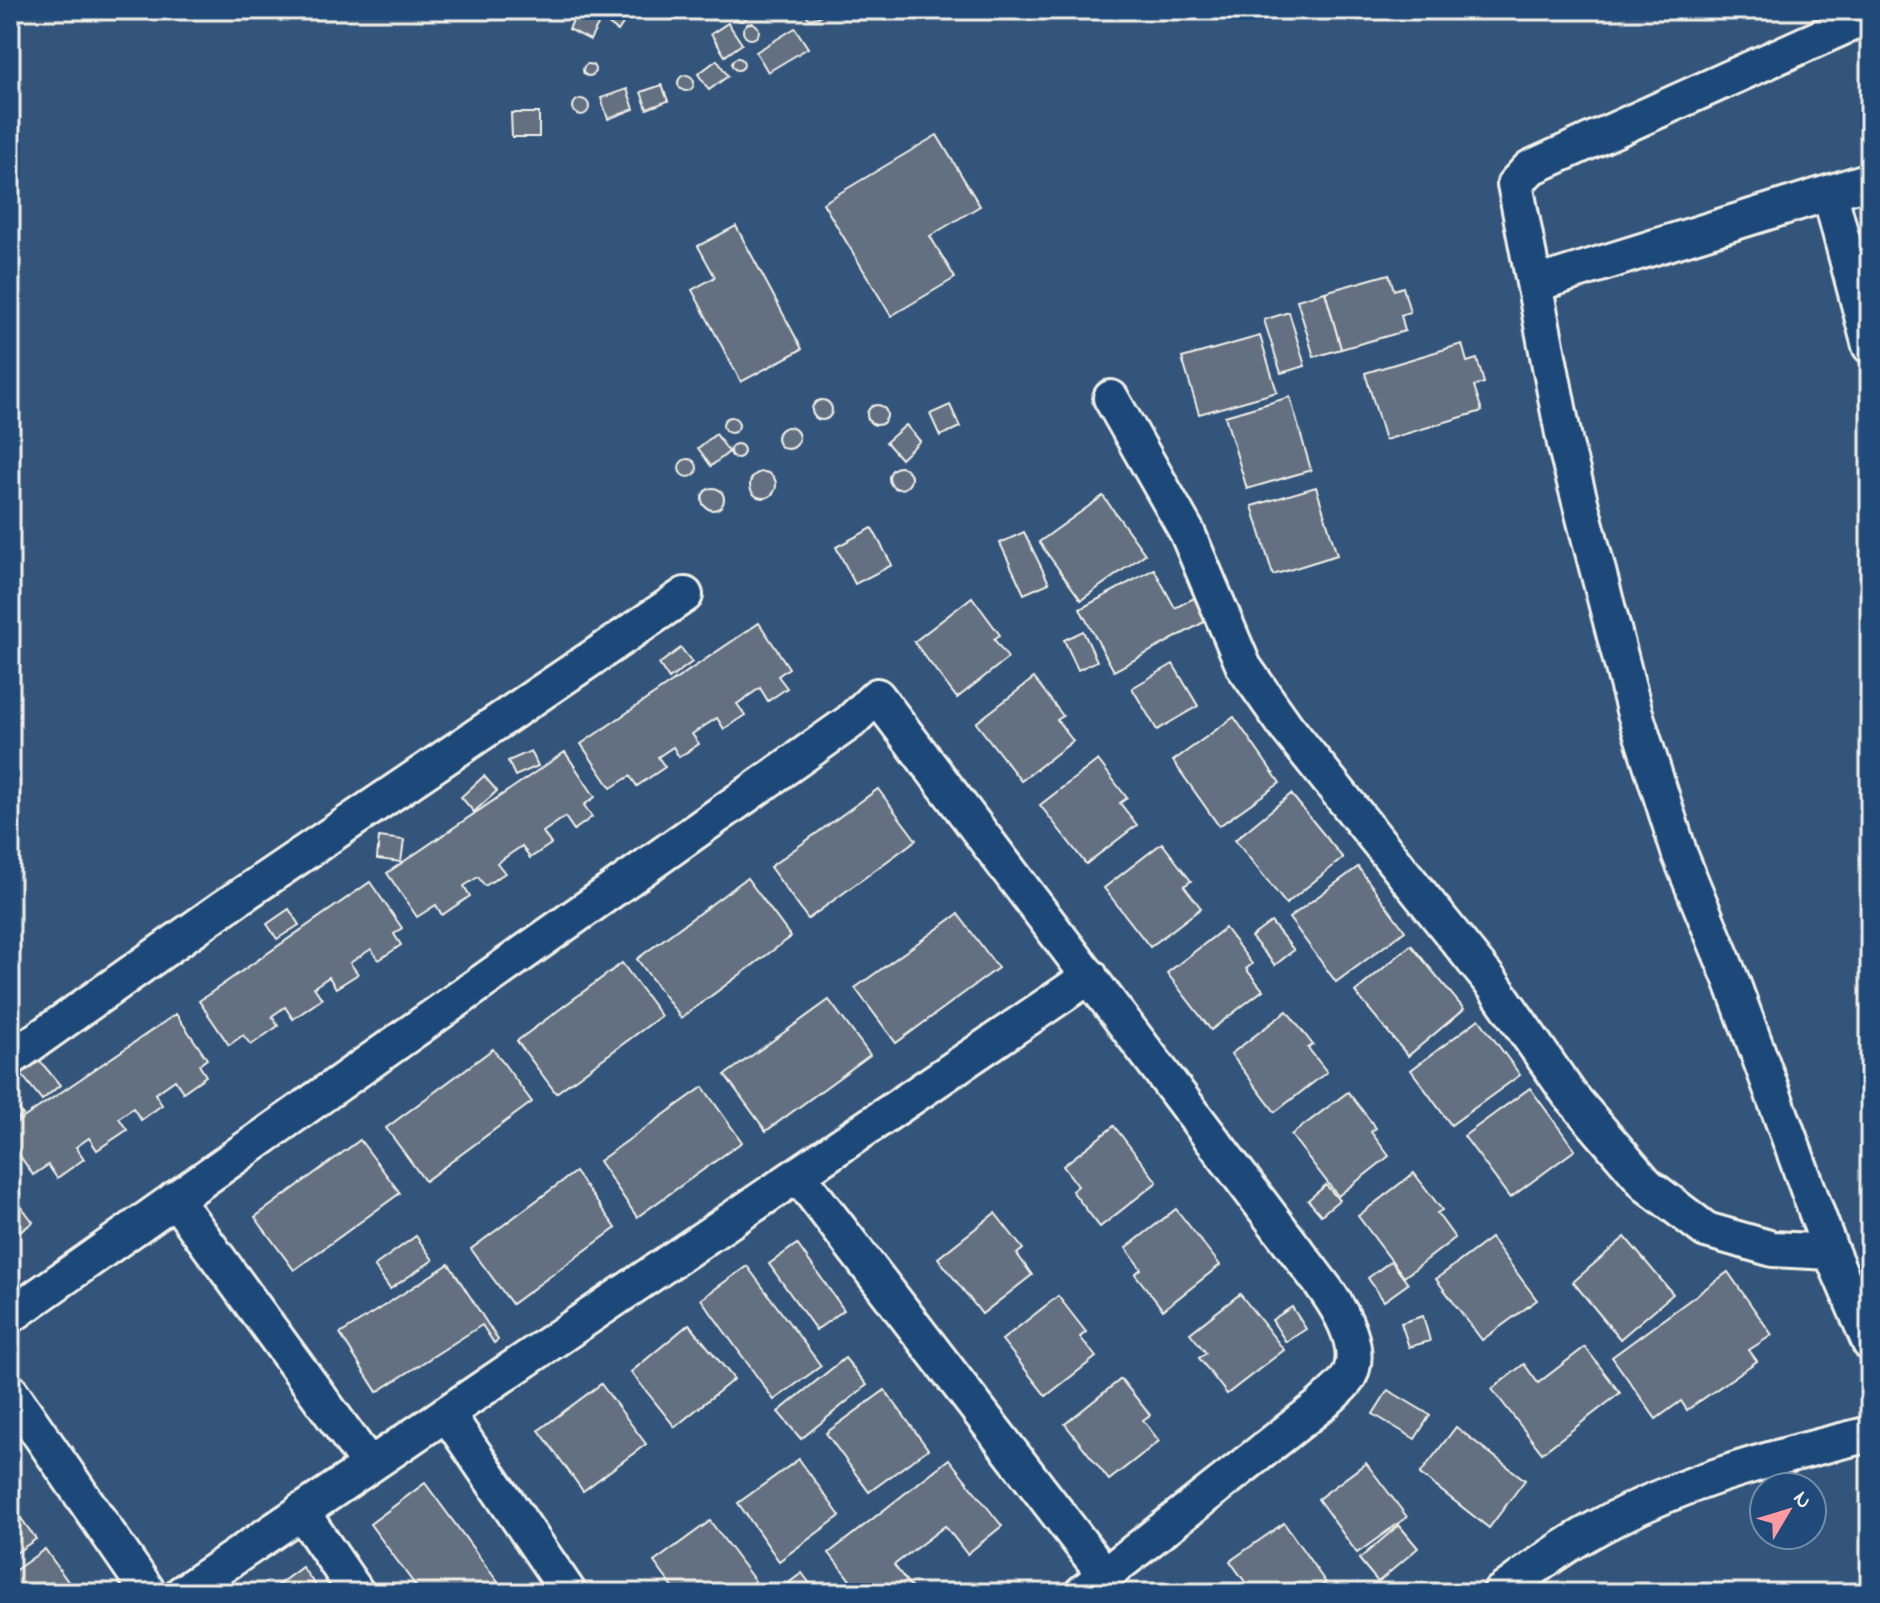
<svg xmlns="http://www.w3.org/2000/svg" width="1880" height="1603" viewBox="0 0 1880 1603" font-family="'Indie Flower',sans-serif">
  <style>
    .building { fill: #626f81; stroke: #f4f1e8; stroke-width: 2 }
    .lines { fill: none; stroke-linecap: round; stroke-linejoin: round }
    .street-casing { stroke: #f4f1e8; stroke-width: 40 }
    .street { stroke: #1f4a7a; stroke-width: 34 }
  </style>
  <rect width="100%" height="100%" fill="#33557c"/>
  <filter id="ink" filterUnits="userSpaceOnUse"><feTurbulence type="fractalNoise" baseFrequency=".0125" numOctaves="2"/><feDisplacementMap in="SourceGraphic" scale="16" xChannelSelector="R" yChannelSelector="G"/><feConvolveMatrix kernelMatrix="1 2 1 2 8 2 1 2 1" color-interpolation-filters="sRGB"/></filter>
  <g filter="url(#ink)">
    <g class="building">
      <circle cx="741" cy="15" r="6"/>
      <polygon points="606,10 629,10 631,11 618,31 600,18"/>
      <polygon points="800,10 825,10 819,17 810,19"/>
      <polygon points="577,12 599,23 590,40 569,29"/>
      <circle cx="751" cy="31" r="8"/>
      <polygon points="728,23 742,44 725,56 711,34"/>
      <polygon points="795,28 808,48 768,72 756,52"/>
      <circle cx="738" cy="64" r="6"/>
      <polygon points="717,60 728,76 709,90 698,74"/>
      <circle cx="589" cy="70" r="6"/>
      <circle cx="686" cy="83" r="8"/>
      <polygon points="662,85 668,101 647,109 641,92"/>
      <polygon points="627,89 634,109 608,119 601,98"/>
      <circle cx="581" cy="107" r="8"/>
      <polygon points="511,113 539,113 539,137 512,137"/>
      <polygon points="937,135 980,206 930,236 955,278 891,316 823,203"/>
      <polygon points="736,226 802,349 741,382 692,290 715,277 698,246"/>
      <polygon points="1389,274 1394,290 1403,287 1410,312 1401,315 1405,331 1341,349 1325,292"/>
      <polygon points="1325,292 1341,349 1314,357 1297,300"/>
      <polygon points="1289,312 1305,366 1281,373 1264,320"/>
      <polygon points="1260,336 1277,392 1199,414 1182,358"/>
      <polygon points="1462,344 1467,362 1477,359 1484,383 1474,386 1482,411 1385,440 1365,373"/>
      <polygon points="1290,397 1311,470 1247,489 1225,416"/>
      <circle cx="822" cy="410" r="10"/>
      <polygon points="950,405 960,427 940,436 930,414"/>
      <circle cx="877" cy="415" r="10"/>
      <circle cx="731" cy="425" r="8"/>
      <polygon points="906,425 920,441 901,459 886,442"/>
      <circle cx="788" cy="438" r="11"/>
      <polygon points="716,434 729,452 711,466 698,448"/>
      <circle cx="737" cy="451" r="7"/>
      <circle cx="688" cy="468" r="9"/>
      <circle cx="900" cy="478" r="11"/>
      <circle cx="763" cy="485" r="13"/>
      <polygon points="1316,487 1337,555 1273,575 1252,506"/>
      <circle cx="713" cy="499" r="11"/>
      <polygon points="1103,496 1145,554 1081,600 1039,542"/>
      <polygon points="872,528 892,565 855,584 836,547"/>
      <polygon points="1024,532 1049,583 1024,594 1000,543"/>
      <polygon points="1154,569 1175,608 1194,598 1206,621 1114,671 1080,609"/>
      <polygon points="972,597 1000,635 994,639 1008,658 957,698 914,642"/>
      <polygon points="759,623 789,668 778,676 787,688 768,701 760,688 737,704 745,715 724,729 717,718 692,734 699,744 679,757 673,747 658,757 665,767 637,786 630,776 611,788 581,744"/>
      <polygon points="1083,631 1097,661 1078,670 1064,640"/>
      <polygon points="681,648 692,662 669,679 659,664"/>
      <polygon points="1173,664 1198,706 1157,730 1132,688"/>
      <polygon points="1034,678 1063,716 1057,720 1073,741 1021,781 976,723"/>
      <polygon points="1234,717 1280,783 1219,826 1173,761"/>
      <polygon points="531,751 538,766 515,776 508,761"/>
      <polygon points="565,752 595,797 584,805 592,817 574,830 565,817 543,832 551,844 530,858 522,846 497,863 505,873 485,886 478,877 464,886 470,896 442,915 436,905 417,917 387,873"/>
      <polygon points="1098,760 1127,798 1120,803 1137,825 1086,864 1040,805"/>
      <polygon points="484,776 497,791 474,812 461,797"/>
      <polygon points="878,789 916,840 808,919 770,867"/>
      <polygon points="1291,794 1343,858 1286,904 1235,840"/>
      <polygon points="379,837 404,840 401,862 377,859"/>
      <polygon points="1162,843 1191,881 1184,886 1201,908 1150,947 1104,888"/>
      <polygon points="1358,867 1405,931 1336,982 1289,918"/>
      <polygon points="747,878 791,937 681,1018 637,959"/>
      <polygon points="370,882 402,928 394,934 401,945 379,960 371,949 350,963 358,974 336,988 329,977 314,987 322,999 293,1019 285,1007 272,1016 278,1026 251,1045 243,1035 229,1045 199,1001"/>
      <polygon points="289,909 299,925 277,939 267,924"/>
      <polygon points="958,914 998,968 896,1043 855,988"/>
      <polygon points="1271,922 1294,950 1275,965 1251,937"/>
      <polygon points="1225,928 1252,964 1246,969 1263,990 1211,1030 1167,973"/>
      <polygon points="1411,945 1464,1009 1408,1056 1355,992"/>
      <polygon points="622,963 661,1016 556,1093 517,1041"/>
      <polygon points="829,1000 870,1055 766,1131 725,1075"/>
      <polygon points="1287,1011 1313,1045 1308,1048 1327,1072 1275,1112 1231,1054"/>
      <polygon points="176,1014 207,1059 199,1065 206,1076 183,1092 175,1080 155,1094 162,1105 141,1120 133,1108 119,1118 127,1130 97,1150 89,1138 76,1147 84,1159 57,1178 48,1165 33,1175 10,1141 10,1127"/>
      <polygon points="1479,1019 1520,1075 1451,1125 1411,1070"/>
      <polygon points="493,1049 532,1102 425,1181 386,1128"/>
      <polygon points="36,1056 60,1085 42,1100 18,1070"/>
      <polygon points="703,1087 742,1142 637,1217 599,1161"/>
      <polygon points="1530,1088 1575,1150 1510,1198 1464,1136"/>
      <polygon points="1348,1092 1376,1128 1371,1132 1389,1156 1338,1196 1291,1135"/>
      <polygon points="11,1098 23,1115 10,1125 10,1099"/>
      <polygon points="1114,1126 1157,1182 1100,1227 1072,1191 1078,1186 1063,1166"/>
      <polygon points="360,1140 400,1193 294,1270 255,1217"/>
      <polygon points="575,1172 616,1228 512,1304 471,1249"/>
      <polygon points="1414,1173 1442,1210 1437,1213 1455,1238 1404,1277 1358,1216"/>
      <polygon points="1326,1185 1339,1200 1321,1215 1308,1200"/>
      <polygon points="21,1206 33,1222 20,1232 10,1215"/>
      <polygon points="1176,1209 1220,1265 1163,1310 1135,1274 1141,1269 1126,1248"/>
      <polygon points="995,1213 1023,1249 1017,1254 1032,1275 982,1314 938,1258"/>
      <polygon points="416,1236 433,1260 390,1289 374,1266"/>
      <polygon points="1625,1237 1673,1294 1620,1339 1573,1282"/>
      <polygon points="1491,1238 1537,1300 1482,1340 1436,1279"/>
      <polygon points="797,1244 844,1310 816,1330 769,1264"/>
      <polygon points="1391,1261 1408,1284 1384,1301 1368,1278"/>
      <polygon points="449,1264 498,1340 494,1343 482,1325 377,1392 340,1334"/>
      <polygon points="747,1266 821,1366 774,1400 701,1299"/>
      <polygon points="1728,1272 1772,1335 1749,1350 1757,1361 1687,1410 1681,1401 1656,1419 1612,1357"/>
      <polygon points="1240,1294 1284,1350 1227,1394 1199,1358 1206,1353 1190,1333"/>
      <polygon points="1058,1296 1086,1332 1080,1337 1096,1357 1046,1396 1002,1340"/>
      <polygon points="1292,1307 1306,1329 1286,1342 1272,1320"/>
      <polygon points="1423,1316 1430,1341 1409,1347 1401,1323"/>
      <polygon points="689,1324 734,1379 675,1427 631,1372"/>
      <polygon points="1585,1347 1620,1393 1542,1453 1492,1389 1524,1364 1538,1383"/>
      <polygon points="845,1358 867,1385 801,1439 778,1412"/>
      <polygon points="1121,1379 1150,1415 1143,1420 1159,1441 1109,1480 1065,1424"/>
      <polygon points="601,1384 646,1444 583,1491 539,1430"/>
      <polygon points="885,1390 928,1449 869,1492 826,1433"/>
      <polygon points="1388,1390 1430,1415 1415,1439 1373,1414"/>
      <polygon points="1456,1427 1525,1480 1489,1528 1420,1474"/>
      <polygon points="799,1459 840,1516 779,1561 738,1503"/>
      <polygon points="949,1459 1002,1526 967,1554 945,1526 894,1565 914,1591 860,1593 829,1553"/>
      <polygon points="1366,1463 1407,1517 1357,1553 1318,1499"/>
      <polygon points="425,1483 500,1585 490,1593 421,1593 370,1524"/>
      <polygon points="10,1503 36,1539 10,1557"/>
      <polygon points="710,1521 755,1581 738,1593 677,1593 654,1562"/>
      <polygon points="1284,1523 1326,1583 1312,1593 1253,1593 1230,1561"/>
      <polygon points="1399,1525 1418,1548 1378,1582 1359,1559"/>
      <polygon points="45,1549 76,1593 10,1593 10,1574"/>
      <polygon points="302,1567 321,1593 267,1593"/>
      <polygon points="802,1573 817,1593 775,1593"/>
    </g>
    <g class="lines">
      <defs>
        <g id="street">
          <polyline points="1870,15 1530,168 1515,184 1565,444 1634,710 1680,855 1732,982 1831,1252 1870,1343"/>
          <polyline points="1830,194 1870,346"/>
          <polyline points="1536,284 1870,180"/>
          <polyline points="1111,398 1187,532 1244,667 1287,728 1494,986 1569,1094 1647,1185 1706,1230 1773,1249 1831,1252"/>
          <polyline points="10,1059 223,908 685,595"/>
          <polyline points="798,1175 1105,1575"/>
          <polyline points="175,1199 369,1465"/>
          <path d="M10,1316l840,-594 27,-26 449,594c16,23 38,60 22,88 -6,9 -19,19 -27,27l-239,188"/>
          <polyline points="10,1391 149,1593"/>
          <polyline points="447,1414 569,1593"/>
          <polyline points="301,1511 357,1593"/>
          <polyline points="182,1593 1090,976"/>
          <path d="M1500,1593c26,-19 53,-40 81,-56 89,-53 189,-79 289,-103"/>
        </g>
      </defs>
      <use href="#street" class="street-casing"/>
      <use href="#street" class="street"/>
    </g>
  </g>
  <rect width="1880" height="1603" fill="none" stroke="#1f4a7a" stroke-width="40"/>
  <rect x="20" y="20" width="1840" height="1563" fill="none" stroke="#f4f1e8" stroke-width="3" filter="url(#ink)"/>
  <g transform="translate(1788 1511) rotate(52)"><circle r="38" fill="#1f4a7a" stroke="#748da6" stroke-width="2"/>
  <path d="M0-6L14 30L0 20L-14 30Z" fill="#ff9aa2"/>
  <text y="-12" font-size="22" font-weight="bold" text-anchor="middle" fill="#f4f1e8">N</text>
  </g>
</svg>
